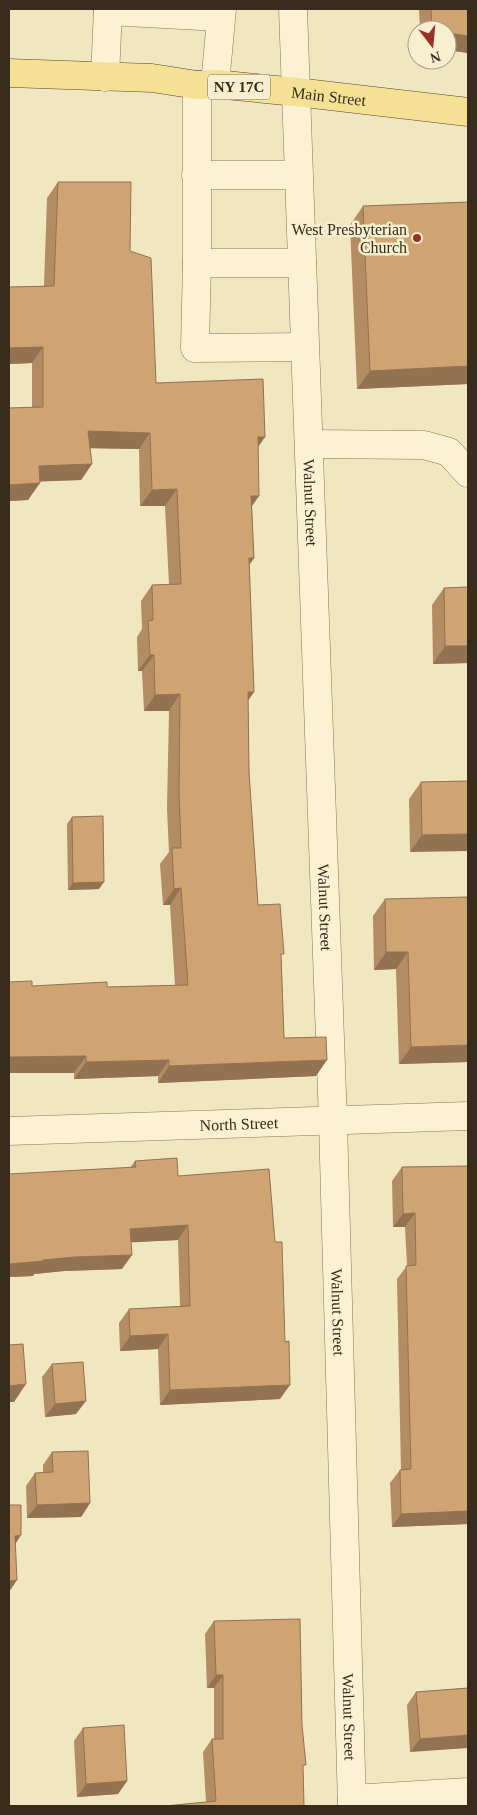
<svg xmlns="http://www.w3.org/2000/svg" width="477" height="1815" viewBox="0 0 477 1815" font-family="Georgia,serif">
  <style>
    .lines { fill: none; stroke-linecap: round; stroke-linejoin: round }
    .minor-casing { stroke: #897657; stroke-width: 29 }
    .major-casing { stroke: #56442b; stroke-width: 29 }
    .minor { stroke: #faf2d2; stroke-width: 28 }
    .major { stroke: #f5e194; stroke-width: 28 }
    .wall { fill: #b38c63 }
    .shaded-wall { fill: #927250 }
    .building { fill: #d0a373; stroke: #927250 }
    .poi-dot { fill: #9a2f24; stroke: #f7efcf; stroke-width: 2 }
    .labels { text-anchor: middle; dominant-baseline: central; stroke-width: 5; stroke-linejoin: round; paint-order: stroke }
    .shield { fill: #f7efcf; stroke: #716652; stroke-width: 1 }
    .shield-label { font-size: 15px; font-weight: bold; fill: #382c1c }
    .street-label { font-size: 16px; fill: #382c1c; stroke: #f7efcf }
    .poi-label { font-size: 16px; fill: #382c1c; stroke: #f7efcf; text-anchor: end }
  </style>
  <rect width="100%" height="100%" fill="#f0e6bf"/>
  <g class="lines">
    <defs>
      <g id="minor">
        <path id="s1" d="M293,9l40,1113 19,684"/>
        <polyline points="108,11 220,17"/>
        <polyline points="105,77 108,9"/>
        <polyline points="215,84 222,9"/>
        <polyline points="197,85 197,263 302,263"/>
        <polyline points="196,175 298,175"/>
        <polyline points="197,263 195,348 303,347"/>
        <polyline points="309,444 424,445 449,452 468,473"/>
        <path id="s2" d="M9,1131l459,-15"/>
        <polyline points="352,1799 468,1792"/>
      </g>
      <g id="major">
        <path id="s3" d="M9,73l143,5 45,7 18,-1 81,8 172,20"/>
      </g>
    </defs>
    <use href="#minor" class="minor-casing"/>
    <use href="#major" class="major-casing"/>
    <use href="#minor" class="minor"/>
    <use href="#major" class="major"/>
  </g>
  <g class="wall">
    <polygon points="419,9 468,9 468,53 447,50 447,30 420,30"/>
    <polygon points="58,182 130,251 156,383 258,447 252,506 254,558 249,565 254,692 248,700 249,772 258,905 281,958 284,1038 316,1076 158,1083 158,1076 74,1079 74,1073 32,986 107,987 175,985 170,905 163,905 160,864 169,852 167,809 169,711 144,711 142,671 138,671 137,637 142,629 141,601 152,585 169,584 165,506 140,506 139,449 90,448 92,464 81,480 40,481 28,500 9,501 9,408 32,407 32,363 9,364 9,287 44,286 47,198"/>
    <polygon points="468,202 468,384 357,389 350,225 363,206"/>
    <polygon points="468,587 468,663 433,664 432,605 444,588"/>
    <polygon points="468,781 410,852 409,799 421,782"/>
    <polygon points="72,817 99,889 68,890 67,824"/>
    <polygon points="385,899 468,1062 399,1064 396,969 374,970 373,916"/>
    <polygon points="135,1161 178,1176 280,1399 160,1405 158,1349 120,1351 119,1323 129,1309 180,1306 178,1240 131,1242 122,1269 64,1271 34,1274 33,1276 9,1277 130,1168"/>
    <polygon points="468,1166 468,1524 392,1527 390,1483 400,1470 401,1470 397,1279 407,1266 405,1227 393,1227 392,1181 402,1167"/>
    <polygon points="52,1364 76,1414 45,1417 42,1377"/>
    <polygon points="52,1452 90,1503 81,1517 27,1518 26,1486 35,1473 43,1473 43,1465"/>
    <polygon points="214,1621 302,1725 304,1806 165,1806 206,1802 203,1752 212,1739 214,1739 214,1688 207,1688 205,1634"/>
    <polygon points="468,1688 410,1752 407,1705 416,1692"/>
    <polygon points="83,1728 127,1781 118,1794 77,1797 74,1741"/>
  </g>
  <g class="shaded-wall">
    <polygon points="447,33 468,36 468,53 447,50"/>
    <polygon points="43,347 32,363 9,364 9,348"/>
    <polygon points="468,366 468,384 357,389 370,371"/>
    <polygon points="88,431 150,433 139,449 77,448"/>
    <polygon points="258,437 265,437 254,453"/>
    <polygon points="92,464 81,480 28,482 39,466"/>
    <polygon points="40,483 28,500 9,501 9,485"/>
    <polygon points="177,489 165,506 140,506 152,490"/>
    <polygon points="251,496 259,496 248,512"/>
    <polygon points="249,558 254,558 243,574"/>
    <polygon points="445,646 468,646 468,663 433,664"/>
    <polygon points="150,655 154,655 142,671 138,671"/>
    <polygon points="248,692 254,692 243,708"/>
    <polygon points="180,694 169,711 144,711 155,695"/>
    <polygon points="468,834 468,851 410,852 422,835"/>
    <polygon points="104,882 99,889 68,890 73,883"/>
    <polygon points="181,888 170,905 163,905 174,889"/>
    <polygon points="386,952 408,952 396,969 374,970"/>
    <polygon points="468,1045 468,1062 399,1064 411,1047"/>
    <polygon points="86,1056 74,1073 9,1073 9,1057"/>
    <polygon points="169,1060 158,1076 74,1079 86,1062"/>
    <polygon points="327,1060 316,1076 158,1083 169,1066"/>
    <polygon points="415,1213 405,1227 393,1227 403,1214"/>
    <polygon points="188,1225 178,1240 120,1243 130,1229"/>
    <polygon points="132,1255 122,1269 64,1271 34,1274 33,1276 9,1277 9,1264 74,1257"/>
    <polygon points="168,1334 158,1349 120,1351 130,1336"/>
    <polygon points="26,1384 14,1402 9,1402 9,1386"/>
    <polygon points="290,1385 280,1399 160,1405 170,1390"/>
    <polygon points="86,1401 76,1414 45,1417 55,1404"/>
    <polygon points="90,1503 81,1517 27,1518 37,1505"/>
    <polygon points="468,1511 468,1524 392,1527 401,1514"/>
    <polygon points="21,1535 11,1551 15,1536"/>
    <polygon points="17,1580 9,1592 9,1581"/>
    <polygon points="216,1675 223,1675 214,1688 207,1688"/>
    <polygon points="468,1735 468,1748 410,1752 420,1739"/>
    <polygon points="127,1781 118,1794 77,1797 86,1784"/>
  </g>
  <g class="building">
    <polygon points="431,9 468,9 468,36 447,33 447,30 432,30"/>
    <polygon points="58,182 131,182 130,251 151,258 156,383 263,379 265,437 258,437 259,496 251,496 254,558 249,558 254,692 248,692 249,772 258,905 280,904 284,954 281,954 284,1038 326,1037 327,1060 169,1066 169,1060 86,1062 86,1056 9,1057 9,982 32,981 32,986 107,982 107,987 188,985 181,888 174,889 172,848 181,848 179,792 180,694 155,695 154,655 150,655 148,621 153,620 152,585 181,584 177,489 152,490 150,433 88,431 92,464 39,466 40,483 9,485 9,408 43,407 43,347 9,348 9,287 54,286"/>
    <polygon points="468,202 468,366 370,371 363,206"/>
    <polygon points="468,587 468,646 445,646 444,588"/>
    <polygon points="468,781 468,834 422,835 421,782"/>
    <polygon points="103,816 104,882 73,883 72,817"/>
    <polygon points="468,897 468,1045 411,1047 408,952 386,952 385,899"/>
    <polygon points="177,1158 178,1176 269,1169 275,1242 282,1242 285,1342 289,1341 290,1385 170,1390 168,1334 130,1336 129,1309 190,1306 188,1225 130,1229 132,1255 74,1257 43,1260 43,1261 9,1264 9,1174 136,1167 135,1161"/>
    <polygon points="468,1166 468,1511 401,1514 400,1470 411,1469 406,1266 416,1265 415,1213 403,1214 402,1167"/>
    <polygon points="23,1344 26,1384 9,1386 9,1345"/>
    <polygon points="83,1362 86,1401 55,1404 52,1364"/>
    <polygon points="88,1451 90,1503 37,1505 35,1473 53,1472 52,1452"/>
    <polygon points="9,1505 21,1505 21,1535 15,1536 17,1580 9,1581"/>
    <polygon points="300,1619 302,1725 306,1765 303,1765 304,1806 165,1806 216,1801 212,1739 223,1739 223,1675 216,1675 214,1621"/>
    <polygon points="468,1688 468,1735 420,1739 416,1692"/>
    <polygon points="124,1725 127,1781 86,1784 83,1728"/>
  </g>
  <circle class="poi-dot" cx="417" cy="238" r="5"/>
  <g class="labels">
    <rect class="shield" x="208" y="74.5" width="62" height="25" rx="4"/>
    <g class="shield-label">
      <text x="239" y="87">NY 17C</text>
    </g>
    <g class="street-label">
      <text stroke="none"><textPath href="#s3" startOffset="321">Main Street</textPath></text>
      <text stroke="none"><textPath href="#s1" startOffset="494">Walnut Street</textPath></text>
      <text stroke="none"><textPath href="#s1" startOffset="899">Walnut Street</textPath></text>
      <text stroke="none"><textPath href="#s2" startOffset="230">North Street</textPath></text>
      <text stroke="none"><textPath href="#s1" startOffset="1304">Walnut Street</textPath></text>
      <text stroke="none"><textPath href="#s1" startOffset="1709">Walnut Street</textPath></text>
    </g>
    <g class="poi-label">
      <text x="407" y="229">West Presbyterian<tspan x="407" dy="18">Church</tspan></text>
    </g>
  </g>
  <rect width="477" height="1815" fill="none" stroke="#382c1c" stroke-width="20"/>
  <g transform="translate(432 45) rotate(164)"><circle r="24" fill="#f7efcf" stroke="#aba187"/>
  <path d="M0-4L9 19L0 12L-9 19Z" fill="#9a2f24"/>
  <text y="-8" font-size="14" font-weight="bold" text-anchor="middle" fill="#382c1c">N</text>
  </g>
</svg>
